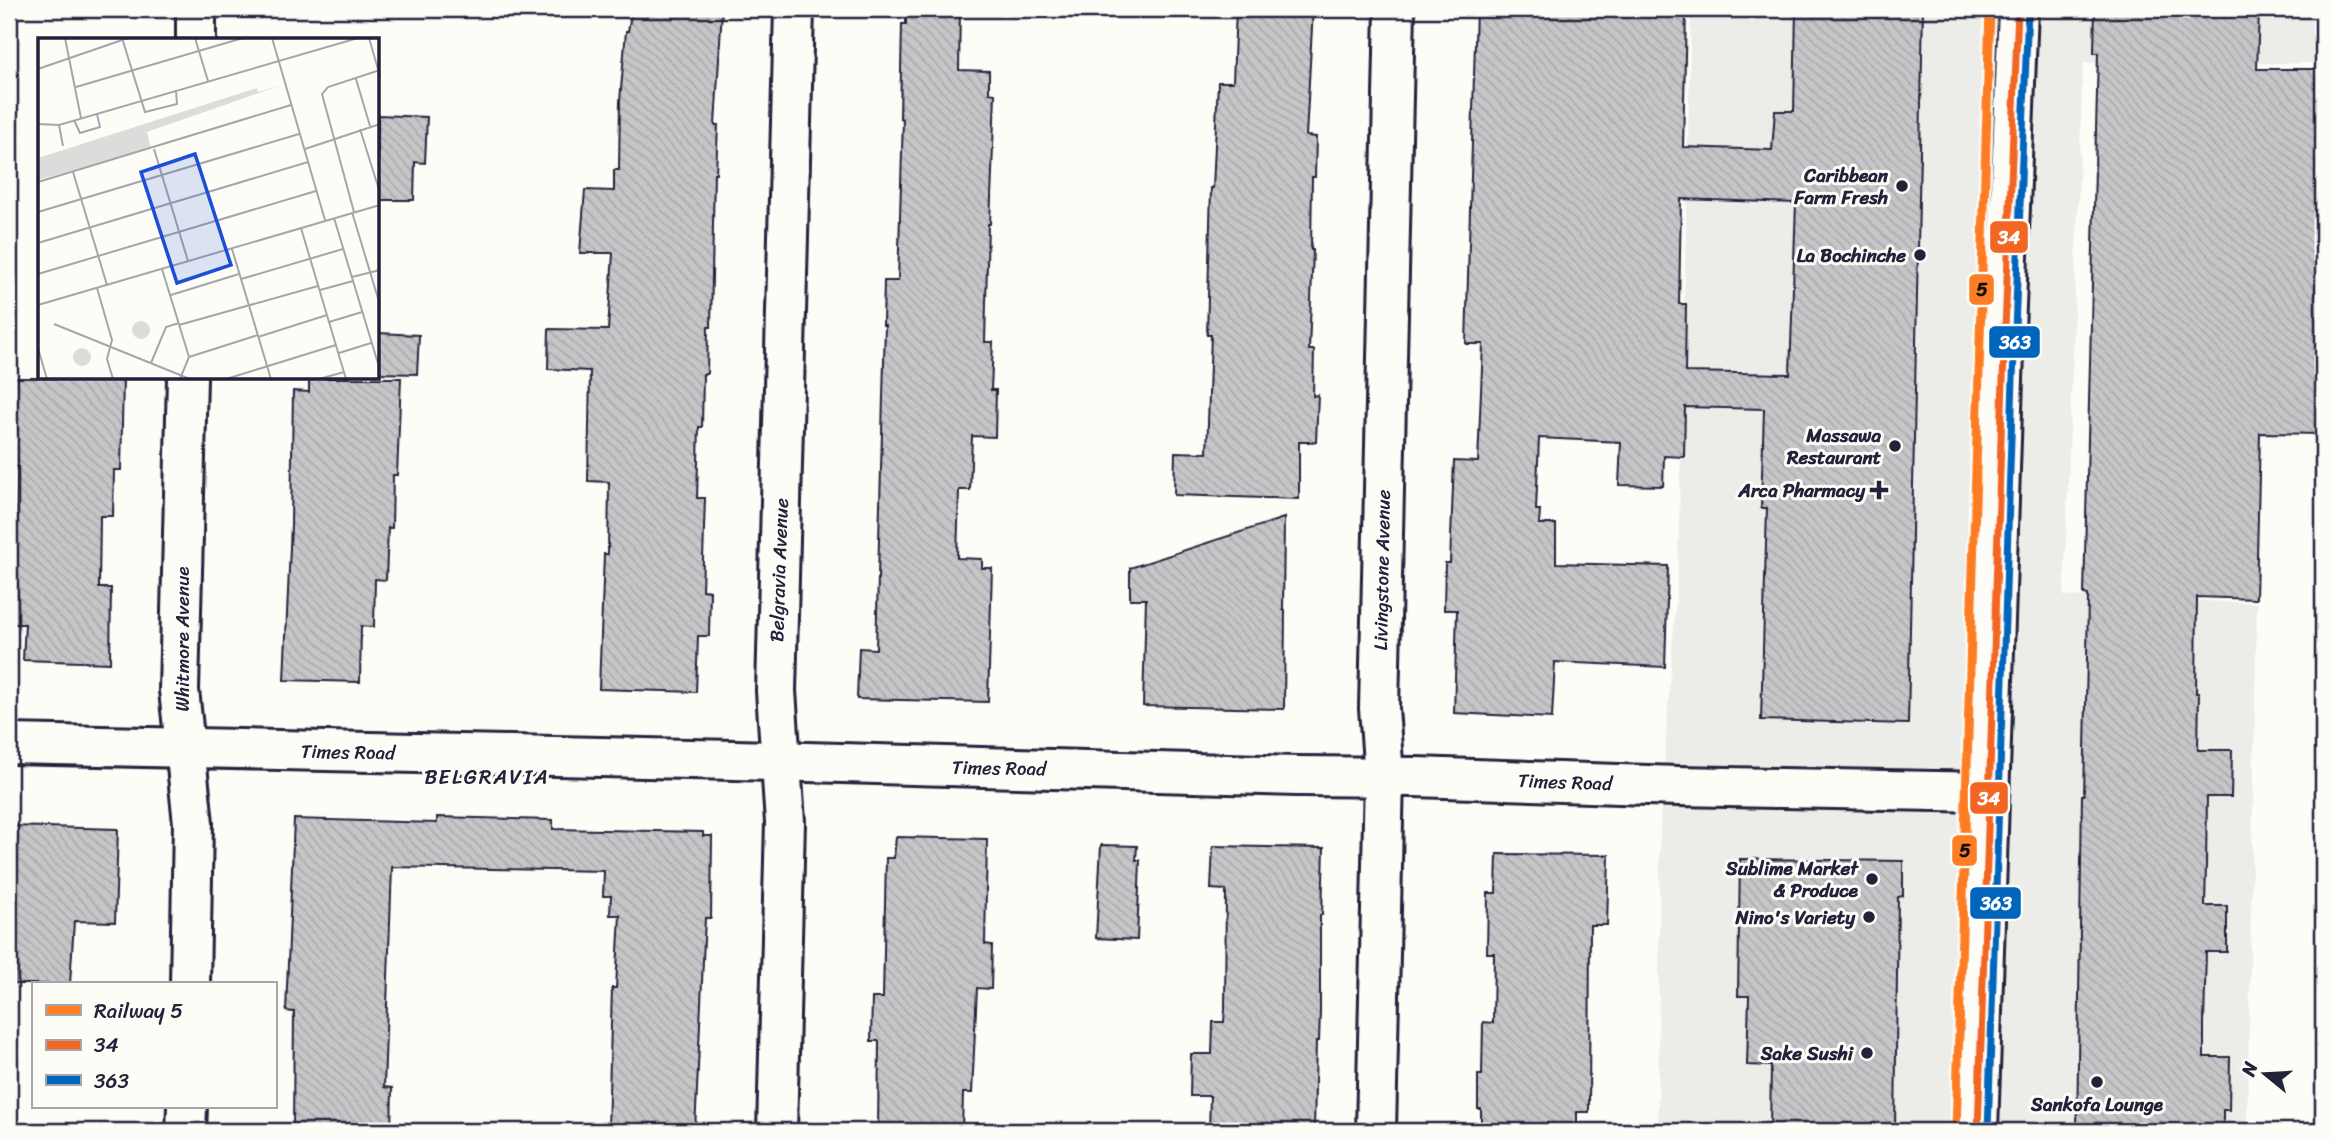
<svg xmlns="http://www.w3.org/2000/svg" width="2332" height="1140" viewBox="0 0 2332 1140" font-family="Sriracha,sans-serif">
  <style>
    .built { fill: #ecece9 }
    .building { fill: url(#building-back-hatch); stroke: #22223b; stroke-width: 2; fill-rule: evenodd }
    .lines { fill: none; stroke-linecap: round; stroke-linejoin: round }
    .minor-casing { stroke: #22223b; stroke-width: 44 }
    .primary-casing { stroke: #22223b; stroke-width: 44 }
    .minor { stroke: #fdfcf7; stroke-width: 38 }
    .primary { stroke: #fdfcf7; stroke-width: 38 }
    .bus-1-casing { stroke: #fdfcf7; stroke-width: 12 }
    .bus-2-casing { stroke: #fdfcf7; stroke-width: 12 }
    .bus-1 { stroke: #f26522; stroke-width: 7 }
    .bus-2 { stroke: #0065bd; stroke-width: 7 }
    .rail-1-casing { stroke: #fdfcf7; stroke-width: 14 }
    .rail-1 { stroke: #ff7d24; stroke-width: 9 }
    .poi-dot { fill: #22223b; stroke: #fdfcf7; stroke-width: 2.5 }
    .labels { text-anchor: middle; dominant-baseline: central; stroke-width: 6; stroke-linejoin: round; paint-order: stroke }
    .poi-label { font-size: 19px; font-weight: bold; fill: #22223b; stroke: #fdfcf7; text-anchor: end }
    .street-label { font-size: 19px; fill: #22223b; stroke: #fdfcf7 }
    .neighbourhood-label { font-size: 21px; letter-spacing: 2px; fill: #22223b; stroke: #fdfcf7 }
    .inset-road { fill: none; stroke: #a5a5ac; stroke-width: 2 }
    .view { fill: #1d4ed8; fill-opacity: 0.15; stroke: #1d4ed8; stroke-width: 3.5 }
    .inset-edge { fill: none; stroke: #22223b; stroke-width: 3.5 }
    .line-badge { stroke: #fdfcf7; stroke-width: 2.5 }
    .badge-label { font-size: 19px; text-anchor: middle; font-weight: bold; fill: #fff }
    .pale-badge-label { font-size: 19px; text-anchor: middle; font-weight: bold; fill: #111 }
  </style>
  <defs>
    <pattern id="building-back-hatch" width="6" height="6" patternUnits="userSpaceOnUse" patternTransform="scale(1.75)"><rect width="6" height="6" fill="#c6c6c8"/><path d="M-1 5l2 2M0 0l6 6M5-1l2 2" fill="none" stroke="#aaaaad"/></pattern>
  </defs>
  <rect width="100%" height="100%" fill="#fdfcf7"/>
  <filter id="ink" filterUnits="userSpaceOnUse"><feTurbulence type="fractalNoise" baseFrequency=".0143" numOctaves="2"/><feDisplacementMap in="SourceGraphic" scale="14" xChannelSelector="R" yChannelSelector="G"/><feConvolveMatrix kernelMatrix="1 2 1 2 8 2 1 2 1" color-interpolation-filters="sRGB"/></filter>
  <g filter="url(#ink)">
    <polygon class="built" points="1691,9 2323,9 2323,63 2083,63 2064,596 2257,603 2247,1131 1658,1131 1660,821 1678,568"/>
    <g class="building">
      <polygon points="632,9 722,9 715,125 718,125 716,173 714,173 711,327 708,327 707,374 703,374 702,427 699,427 697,498 705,498 702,590 710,591 709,636 698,636 696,692 599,689 604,554 608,554 609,482 588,481 590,371 548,369 549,329 608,330 613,253 580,253 585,190 614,191 614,170 619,170 620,101 626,31 628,31"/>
      <polygon points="906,9 960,9 959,70 989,71 989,93 995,94 990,224 988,224 985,342 993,342 991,390 996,390 995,437 972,436 970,490 959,490 957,558 982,559 982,568 992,568 988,702 857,699 859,648 876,649 885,325 883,325 884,281 898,281 903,119 900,118 902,24 906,24"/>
      <polygon points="1236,9 1313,9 1306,136 1316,137 1315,177 1312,177 1311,250 1313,250 1309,350 1314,350 1313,396 1318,395 1316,442 1299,442 1299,499 1174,495 1175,452 1207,453 1211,335 1207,335 1211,188 1213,188 1218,82 1233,82"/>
      <path d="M1476,9l210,2 -3,136 89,3 3,-39h19l2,-102h127l-15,715 -147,-4 6,-212h-6l3,-99 -79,-2 -1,50 -20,-1 -1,30 -44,-1 2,-43 -82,-4 -3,72h4l-1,14h17v39l112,3 -3,101 -110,-5 -3,56 -98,-5 3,-103h-13l1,-47h5l4,-102 24,1 5,-118h-17zM1681,199l115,4 -6,171 -105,-2 1,-68h-7z"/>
      <polygon points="2095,9 2259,9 2257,69 2323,69 2323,434 2260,433 2256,599 2197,597 2196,693 2199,693 2198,750 2232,750 2231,797 2207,797 2206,865 2205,906 2227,906 2227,952 2206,952 2204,1022 2204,1057 2230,1057 2229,1110 2223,1110 2223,1131 2077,1131 2082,795 2084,795 2087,657 2088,595 2084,594 2098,53 2094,53"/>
      <polygon points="378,115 427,117 425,163 415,162 414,200 378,200"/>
      <polygon points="378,333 419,335 417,374 378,373"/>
      <polygon points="9,378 123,378 121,470 114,470 113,516 100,516 99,588 111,588 110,663 23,660 25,624 9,624 9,538 15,538 17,467 9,467"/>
      <polygon points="309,378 401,378 397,475 393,475 392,528 388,528 386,580 375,579 374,627 361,626 360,682 284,680 291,525 293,391 309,392"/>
      <polygon points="1284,518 1283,610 1285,610 1284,709 1143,706 1146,599 1130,599 1130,568"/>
      <polygon points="437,817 553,820 553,829 703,832 703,836 712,836 711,918 705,918 695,1131 608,1131 612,988 616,988 620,915 610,915 611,896 603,896 604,871 392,867 384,1087 392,1088 391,1131 293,1131 294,1012 286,1011 294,819 437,823"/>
      <polygon points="9,826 118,829 115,922 74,921 70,984 15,984 18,923 9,923"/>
      <polygon points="896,837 987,839 985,944 992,945 991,989 977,988 972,1093 963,1093 962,1131 878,1131 879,1041 871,1041 872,998 883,998 886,858 894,858"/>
      <polygon points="1101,845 1137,846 1136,860 1140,860 1137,940 1096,938"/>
      <polygon points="1213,846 1324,848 1322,915 1320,915 1320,1011 1319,1041 1316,1041 1314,1131 1209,1131 1210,1096 1190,1096 1191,1054 1212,1054 1213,1022 1224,1022 1225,1009 1226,890 1211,889"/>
      <polygon points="1497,854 1609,855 1607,925 1590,925 1589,1112 1577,1112 1577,1131 1481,1131 1481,1109 1478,1109 1478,1075 1482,1075 1483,1022 1493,1023 1494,953 1487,953 1488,893 1496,893"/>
      <polygon points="1740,859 1903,861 1903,896 1898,897 1895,1131 1770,1131 1771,1066 1747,1065 1749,996 1738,996"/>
    </g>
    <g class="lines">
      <defs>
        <g id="minor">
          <polyline points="196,40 196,9"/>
          <polyline points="187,378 179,690 193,823 190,984"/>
          <polyline points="9,744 735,760 1297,776 1415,777 1678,786 1988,792"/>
          <polyline points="186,1131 187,1107"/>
          <polyline points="777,1131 785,822 776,691 794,9"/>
          <polyline points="1376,1131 1384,776 1379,708 1395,9"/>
        </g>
        <polyline id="primary" points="1978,1131 2003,379 2018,9"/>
      </defs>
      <use href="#minor" class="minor-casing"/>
      <use href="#primary" class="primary-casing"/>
      <use href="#minor" class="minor"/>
      <use href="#primary" class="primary"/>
      <defs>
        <polyline id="bus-1" points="1978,1131 2003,379 2018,9"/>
        <polyline id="bus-2" points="1988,1131 2013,379 2028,9"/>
      </defs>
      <use href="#bus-1" class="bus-1-casing"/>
      <use href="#bus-2" class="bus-2-casing"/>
      <use href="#bus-1" class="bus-1"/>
      <use href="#bus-2" class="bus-2"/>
      <defs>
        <polyline id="rail-1" points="1956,1131 1990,9"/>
      </defs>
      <use href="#rail-1" class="rail-1-casing"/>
      <use href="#rail-1" class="rail-1"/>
    </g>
  </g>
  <g class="poi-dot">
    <circle cx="1902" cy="186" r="7"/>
    <circle cx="1920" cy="255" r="7"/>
    <circle cx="1895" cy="446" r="7"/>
    <path d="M1875.5 479.5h7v7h7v7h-7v7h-7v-7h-7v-7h7z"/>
    <circle cx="1872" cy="879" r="7"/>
    <circle cx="1869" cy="917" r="7"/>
    <circle cx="1867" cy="1053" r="7"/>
    <circle cx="2097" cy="1082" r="7"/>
  </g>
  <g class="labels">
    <g class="poi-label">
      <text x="1888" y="175">Caribbean<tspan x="1888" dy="22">Farm Fresh</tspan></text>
      <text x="1906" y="255">La Bochinche</text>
      <text x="1881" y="435">Massawa<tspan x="1881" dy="22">Restaurant</tspan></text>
      <text x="1865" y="490">Arca Pharmacy</text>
      <text x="1858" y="868">Sublime Market<tspan x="1858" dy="22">&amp; Produce</tspan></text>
      <text x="1855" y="917">Nino's Variety</text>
      <text x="1853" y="1053">Sake Sushi</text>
      <text x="2097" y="1104" text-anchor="middle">Sankofa Lounge</text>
    </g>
    <g class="street-label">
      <text transform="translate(779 570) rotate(-88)">Belgravia Avenue</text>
      <text transform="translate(1382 570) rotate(-89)">Livingstone Avenue</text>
      <text transform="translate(182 639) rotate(-90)">Whitmore Avenue</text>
      <text transform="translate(348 752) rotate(1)">Times Road</text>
      <text transform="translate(999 768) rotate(1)">Times Road</text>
      <text transform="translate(1565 782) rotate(2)">Times Road</text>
    </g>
    <g class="neighbourhood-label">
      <text x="487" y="777">BELGRAVIA</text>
    </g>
  </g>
  <g transform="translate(38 38)">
    <rect width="341" height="341" fill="#fdfcf7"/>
    <path d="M94 292a9 9 0 1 1 18 0a9 9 0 1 1-18 0ZM35 319a9 9 0 1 1 18 0a9 9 0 1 1-18 0Z" fill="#dddcdb"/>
    <path d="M244,47l-135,47 4,16 -113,32v-22l219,-70 1,4z" fill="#dddcdb"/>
    <path class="inset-road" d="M27,0l16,80M84,0l23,74 32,-8 -1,-13M157,0l13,43M234,0l53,182M331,0l11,38M0,31l90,-31M318,41l14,47M38,49l167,-49M36,82l6,13 20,-6 -3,-13M0,86l21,1 299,-87M21,87l4,21M322,91l20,64M116,111l34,112M267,111l75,-25M35,134l34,113M0,144l253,-77M0,174l261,-78M314,174l28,93M316,174l-32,-118 6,-7 52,-17M296,180l46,152M263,190l45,151M0,205l270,-81M194,211l39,130M124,231l27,88 -9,22M0,236l278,-83M314,239l28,-7M203,241l102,-30M59,250l15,52 -5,19 6,20M282,252l33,-9M133,257l68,-21M0,267l342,-100M291,284l33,-10M16,286l136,55M141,287l139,-39M220,299l69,-22M0,310l9,31M301,315l32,-10M151,319l69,-22M113,325l15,-36 13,-4M188,341l110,-34M281,341l25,-7"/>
    <path class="view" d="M157,116l36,111 -54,18 -36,-111z"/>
    <rect width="341" height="341" class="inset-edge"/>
  </g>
  <g class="line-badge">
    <rect x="1989" y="220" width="40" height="34" rx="7" fill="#f26522"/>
    <rect x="1968" y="273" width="27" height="33" rx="7" fill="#ff7d24"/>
    <rect x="1988" y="325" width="53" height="34" rx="7" fill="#0065bd"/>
    <rect x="1969" y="781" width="40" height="34" rx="7" fill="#f26522"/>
    <rect x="1951" y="834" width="27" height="33" rx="7" fill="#ff7d24"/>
    <rect x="1969" y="886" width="53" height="34" rx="7" fill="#0065bd"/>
  </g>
  <g class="badge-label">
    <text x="2009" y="244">34</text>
    <text x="2015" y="349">363</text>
    <text x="1989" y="805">34</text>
    <text x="1996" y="910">363</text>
  </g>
  <g class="pale-badge-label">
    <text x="1982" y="296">5</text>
    <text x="1965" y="857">5</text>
  </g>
  <rect width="2332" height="1140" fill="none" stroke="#fdfcf7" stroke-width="35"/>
  <rect x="18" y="18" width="2297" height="1105" fill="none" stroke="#22223b" stroke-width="2.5" filter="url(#ink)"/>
  <rect x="32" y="982" width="245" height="126" fill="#fdfcf7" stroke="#a5a5ac" stroke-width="2"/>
  <rect x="46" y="1005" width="35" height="10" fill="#ff7d24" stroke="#a5a5ac" stroke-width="2"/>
  <text x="94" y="1018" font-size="21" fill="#22223b">Railway 5</text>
  <rect x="46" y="1040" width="35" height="10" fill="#f26522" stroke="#a5a5ac" stroke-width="2"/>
  <text x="94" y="1052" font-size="21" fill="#22223b">34</text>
  <rect x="46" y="1075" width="35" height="10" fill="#0065bd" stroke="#a5a5ac" stroke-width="2"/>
  <text x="94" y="1088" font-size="21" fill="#22223b">363</text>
  <g transform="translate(2265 1074) rotate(288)" stroke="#fdfcf7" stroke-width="5" paint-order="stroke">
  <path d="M0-5L12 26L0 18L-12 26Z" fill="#22223b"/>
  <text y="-10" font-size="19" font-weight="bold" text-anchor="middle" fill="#22223b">N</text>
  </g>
</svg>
